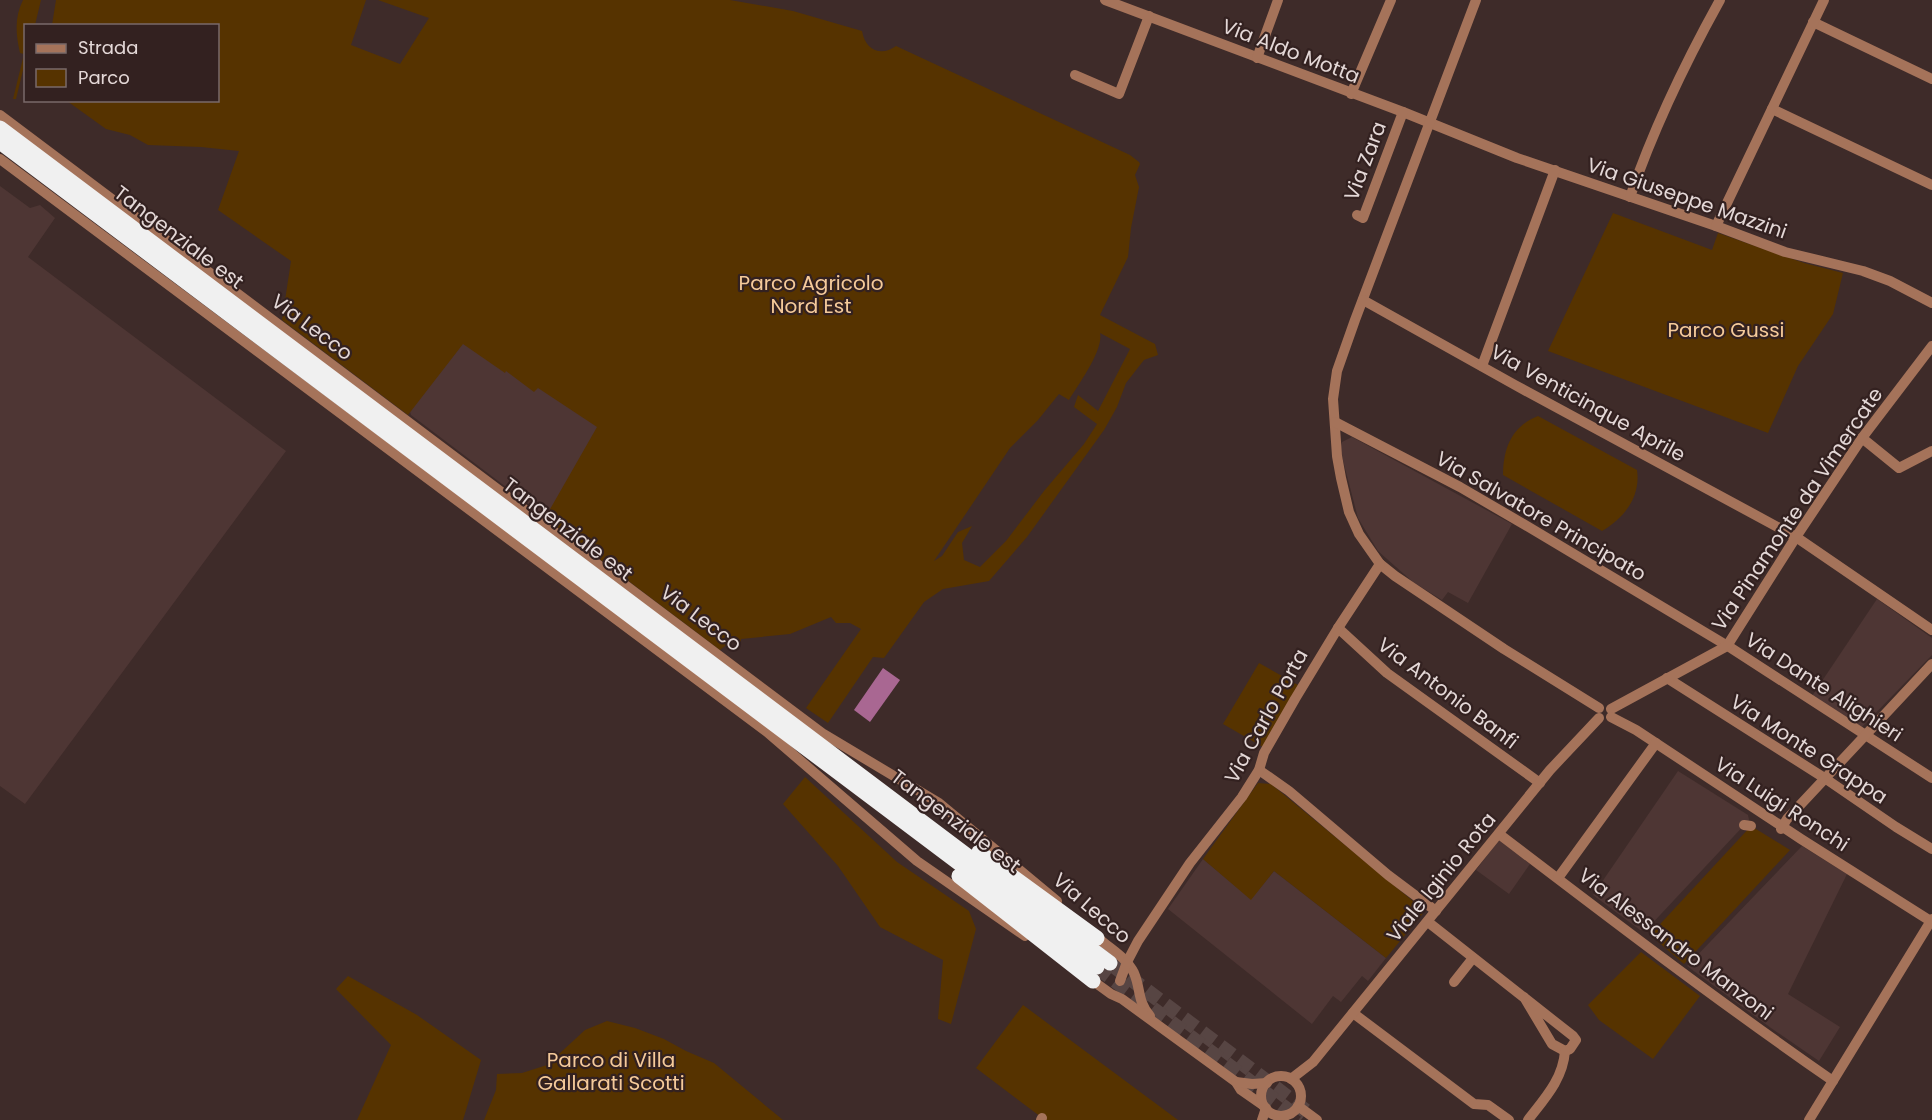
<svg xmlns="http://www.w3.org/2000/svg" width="1932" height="1120" viewBox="0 0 1932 1120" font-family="Poppins,sans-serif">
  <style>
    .built { fill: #4e3634 }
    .green { fill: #563300; fill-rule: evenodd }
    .water { fill: #a96792 }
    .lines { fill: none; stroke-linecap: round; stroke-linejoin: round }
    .highway-tunnel { stroke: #574543; stroke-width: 15; stroke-dasharray: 15 8; stroke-linecap: butt }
    .minor { stroke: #a5735a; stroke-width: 10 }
    .highway { stroke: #f0f0f0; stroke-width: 15 }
    .labels { text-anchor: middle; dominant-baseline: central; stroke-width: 4.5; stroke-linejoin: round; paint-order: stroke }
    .street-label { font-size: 20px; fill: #e4d8d7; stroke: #332120 }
    .park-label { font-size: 20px; fill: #f5ca9a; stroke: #332120 }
  </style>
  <rect width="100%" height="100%" fill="#3e2b29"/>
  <g class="built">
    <polygon points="0,186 30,208 40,205 55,218 28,257 286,451 25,804 0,786"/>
    <polygon points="463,340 658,451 604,561 411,415 406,398"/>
    <polygon points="1352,437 1512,524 1468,603 1448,592 1442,600 1413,582 1378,551 1358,518 1340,449 1342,442"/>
    <polygon points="1877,599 1932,638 1932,655 1862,727 1812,696"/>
    <polygon points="1678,771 1748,815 1749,820 1646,930 1640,930 1593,895"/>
    <polygon points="1499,840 1530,864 1509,894 1476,870"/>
    <polygon points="1802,846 1847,874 1788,994 1840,1027 1819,1061 1771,1028 1687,966"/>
    <polygon points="1203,859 1251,899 1274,871 1386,958 1368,981 1362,976 1341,1002 1333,996 1312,1024 1168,909"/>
  </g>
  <g class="green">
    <path d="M23,0h18l-6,25 -9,1 -1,36 -9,37h-3l11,-45 -4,-1c-4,-18 -6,-35 3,-53z"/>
    <path d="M56,0h310l-15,45 49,19 29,-46 -51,-18h352l63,11 69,20c3,19 19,26 34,15l234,109 9,7 1,2 -5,11 4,12 -8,41 -3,29 -28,58 55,29 3,11 -14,5 -18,23 -9,24 -13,23 -77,107 -38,44 -46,8 -19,13 -40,56 -11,-1 -45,66 -22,-15 55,-79 -11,-6h-14l-5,-6 -41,17 -49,5v3l-6,-4 -15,12 -175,-132 52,-91 -59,-39 -4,4 -28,-21 -1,2 -42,-29 -55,71 -126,-95 9,-59 -73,-51 21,-59 -38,-4 -53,-2 -18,-10 -24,-6 -39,-28 151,-1v-74l-166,-1zM1100,333l30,16 -32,62 -20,-16 -4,12 23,17 -13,20 -40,47 -38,50 -26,26 -16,-7 -2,-17 10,-17 -14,6 -16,24 -8,5 76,-113 28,-28 21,-26 10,6c9,-15 35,-50 31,-67z"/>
    <polygon points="1613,213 1712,250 1718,233 1804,263 1843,273 1833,314 1798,366 1768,433 1548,351"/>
    <path d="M1538,416l99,54c4,27 -13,48 -35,61l-99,-56c0,-27 9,-49 35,-59z"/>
    <polygon points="1259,663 1298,685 1263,747 1223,724"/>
    <polygon points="805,777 897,862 969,911 976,929 951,1024 938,1019 943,960 880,927 838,866 783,804"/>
    <polygon points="1258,783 1271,784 1425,911 1386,958 1274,871 1251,900 1203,859"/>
    <polygon points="1751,826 1790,850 1684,964 1650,935"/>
    <polygon points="1641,952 1700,996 1653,1059 1599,1020 1588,1005"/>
    <polygon points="348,976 417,1015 481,1060 463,1120 357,1120 391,1045 336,989"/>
    <polygon points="1023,1005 1178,1120 1045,1120 976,1068"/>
    <polygon points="607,1021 635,1028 664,1039 686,1051 714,1063 783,1120 484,1120 496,1090 497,1074 522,1073 547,1065 585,1030"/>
  </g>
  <polygon class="water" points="883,668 900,680 870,722 854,710"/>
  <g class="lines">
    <g class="highway-tunnel">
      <polyline points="1110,963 1311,1115"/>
      <polyline points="1097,967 1301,1120"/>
    </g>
    <g class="minor">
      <polyline points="1105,0 1403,112 1517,158 1716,226 1785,252 1863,271 1890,281 1932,303"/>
      <polyline points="1476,0 1355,320 1337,371 1333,399 1337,456 1341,478 1349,512 1359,534 1380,564 1395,576 1504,649 1599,708"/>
      <polyline points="1813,22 1932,79"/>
      <polyline points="1257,58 1278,0"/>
      <polyline points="1075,75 1119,94 1149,16"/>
      <polyline points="1351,94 1391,0"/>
      <polyline points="1772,109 1932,185"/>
      <polyline points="0,115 822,733 939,803 1057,901"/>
      <polyline points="0,159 767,732 917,861 1025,936"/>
      <path d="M1630,197c23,-67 55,-134 90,-197"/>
      <polyline points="1357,215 1363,218 1403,112"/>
      <polyline points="1716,226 1824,0"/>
      <polyline points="1363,300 1515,385 1796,537 1932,630"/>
      <polyline points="1482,366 1555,170"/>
      <polyline points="1335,422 1460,487 1532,529 1731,648 1932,778"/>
      <polyline points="1862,438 1899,468 1932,451"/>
      <polyline points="1338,628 1387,673 1540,783"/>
      <polyline points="1667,678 1826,779 1896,827 1932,849"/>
      <polyline points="1611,709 1727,646 1796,537 1862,438 1932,346"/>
      <polyline points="1611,717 1636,730 1801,839 1932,922"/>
      <polyline points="1259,770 1289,791 1388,875 1436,911"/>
      <polyline points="1744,825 1751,826"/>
      <polyline points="1781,829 1787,819 1932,664"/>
      <path d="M1499,834c110,84 220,168 334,247"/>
      <polyline points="1558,878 1656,743"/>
      <polyline points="1428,922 1573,1036 1576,1040 1570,1049 1565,1051 1552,1044 1524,997"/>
      <path d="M1093,934c13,12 33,22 41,39 7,16 3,28 16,43"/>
      <polyline points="1089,978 1111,994 1122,999 1236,1082 1241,1090 1264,1106"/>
      <polyline points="1120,981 1127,962 1138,941 1190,863 1242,797 1259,770 1264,753 1295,699 1338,628 1380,564"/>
      <polyline points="1454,982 1473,958"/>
      <polyline points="1353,1013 1474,1104 1488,1105 1509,1120"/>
      <circle cx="1281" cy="1096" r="20"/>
      <polyline points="1291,1079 1313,1062 1550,770 1599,718"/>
      <polyline points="1236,1082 1252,1084 1267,1083"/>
      <polyline points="1298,1106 1317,1120"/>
      <polyline points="1041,1120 1042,1118"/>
      <polyline points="1262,1120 1266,1108"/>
      <path d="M1528,1120c17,-22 35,-41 37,-69"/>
      <polyline points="1809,1120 1932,919"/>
    </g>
    <g class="highway">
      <polyline points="0,128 1110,963"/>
      <polyline points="0,142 1097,967"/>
      <polyline points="979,852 1097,938"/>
      <polyline points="959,876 1093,981"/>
    </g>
  </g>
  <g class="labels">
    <g class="street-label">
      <text transform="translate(1291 51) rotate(21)">Via Aldo Motta</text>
      <text transform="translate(1365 161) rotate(-69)">Via Zara</text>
      <text transform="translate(1687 198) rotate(19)">Via Giuseppe Mazzini</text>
      <text transform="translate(179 237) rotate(37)">Tangenziale est</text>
      <text transform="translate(312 327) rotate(37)">Via Lecco</text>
      <text transform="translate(1588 403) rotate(29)">Via Venticinque Aprile</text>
      <text transform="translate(1797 509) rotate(-56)">Via Pinamonte da Vimercate</text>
      <text transform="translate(1541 516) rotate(30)">Via Salvatore Principato</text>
      <text transform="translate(568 529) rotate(37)">Tangenziale est</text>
      <text transform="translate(701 618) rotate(37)">Via Lecco</text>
      <text transform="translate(1824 687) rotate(33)">Via Dante Alighieri</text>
      <text transform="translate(1448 693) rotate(37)">Via Antonio Banfi</text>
      <text transform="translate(1266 716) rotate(-61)">Via Carlo Porta</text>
      <text transform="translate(1809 749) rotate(33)">Via Monte Grappa</text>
      <text transform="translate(1782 804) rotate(33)">Via Luigi Ronchi</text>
      <text transform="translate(956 821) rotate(37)">Tangenziale est</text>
      <text transform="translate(1441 877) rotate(-51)">Viale Iginio Rota</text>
      <text transform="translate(1092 908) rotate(41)">Via Lecco</text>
      <text transform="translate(1676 944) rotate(37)">Via Alessandro Manzoni</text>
    </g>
    <g class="park-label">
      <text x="811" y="283">Parco Agricolo<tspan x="811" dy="23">Nord Est</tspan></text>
      <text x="1726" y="330">Parco Gussi</text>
      <text x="611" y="1060">Parco di Villa<tspan x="611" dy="23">Gallarati Scotti</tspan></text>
    </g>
  </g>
  <rect x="24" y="24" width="195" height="78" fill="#332120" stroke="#7a6a69" stroke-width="1.5"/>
  <rect x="36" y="44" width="30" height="9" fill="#a5735a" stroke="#7a6a69" stroke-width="1.5"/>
  <text x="78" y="54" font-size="18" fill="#e4d8d7">Strada</text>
  <rect x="36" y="69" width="30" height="18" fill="#563300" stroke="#7a6a69" stroke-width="1.5"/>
  <text x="78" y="84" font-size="18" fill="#e4d8d7">Parco</text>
</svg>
